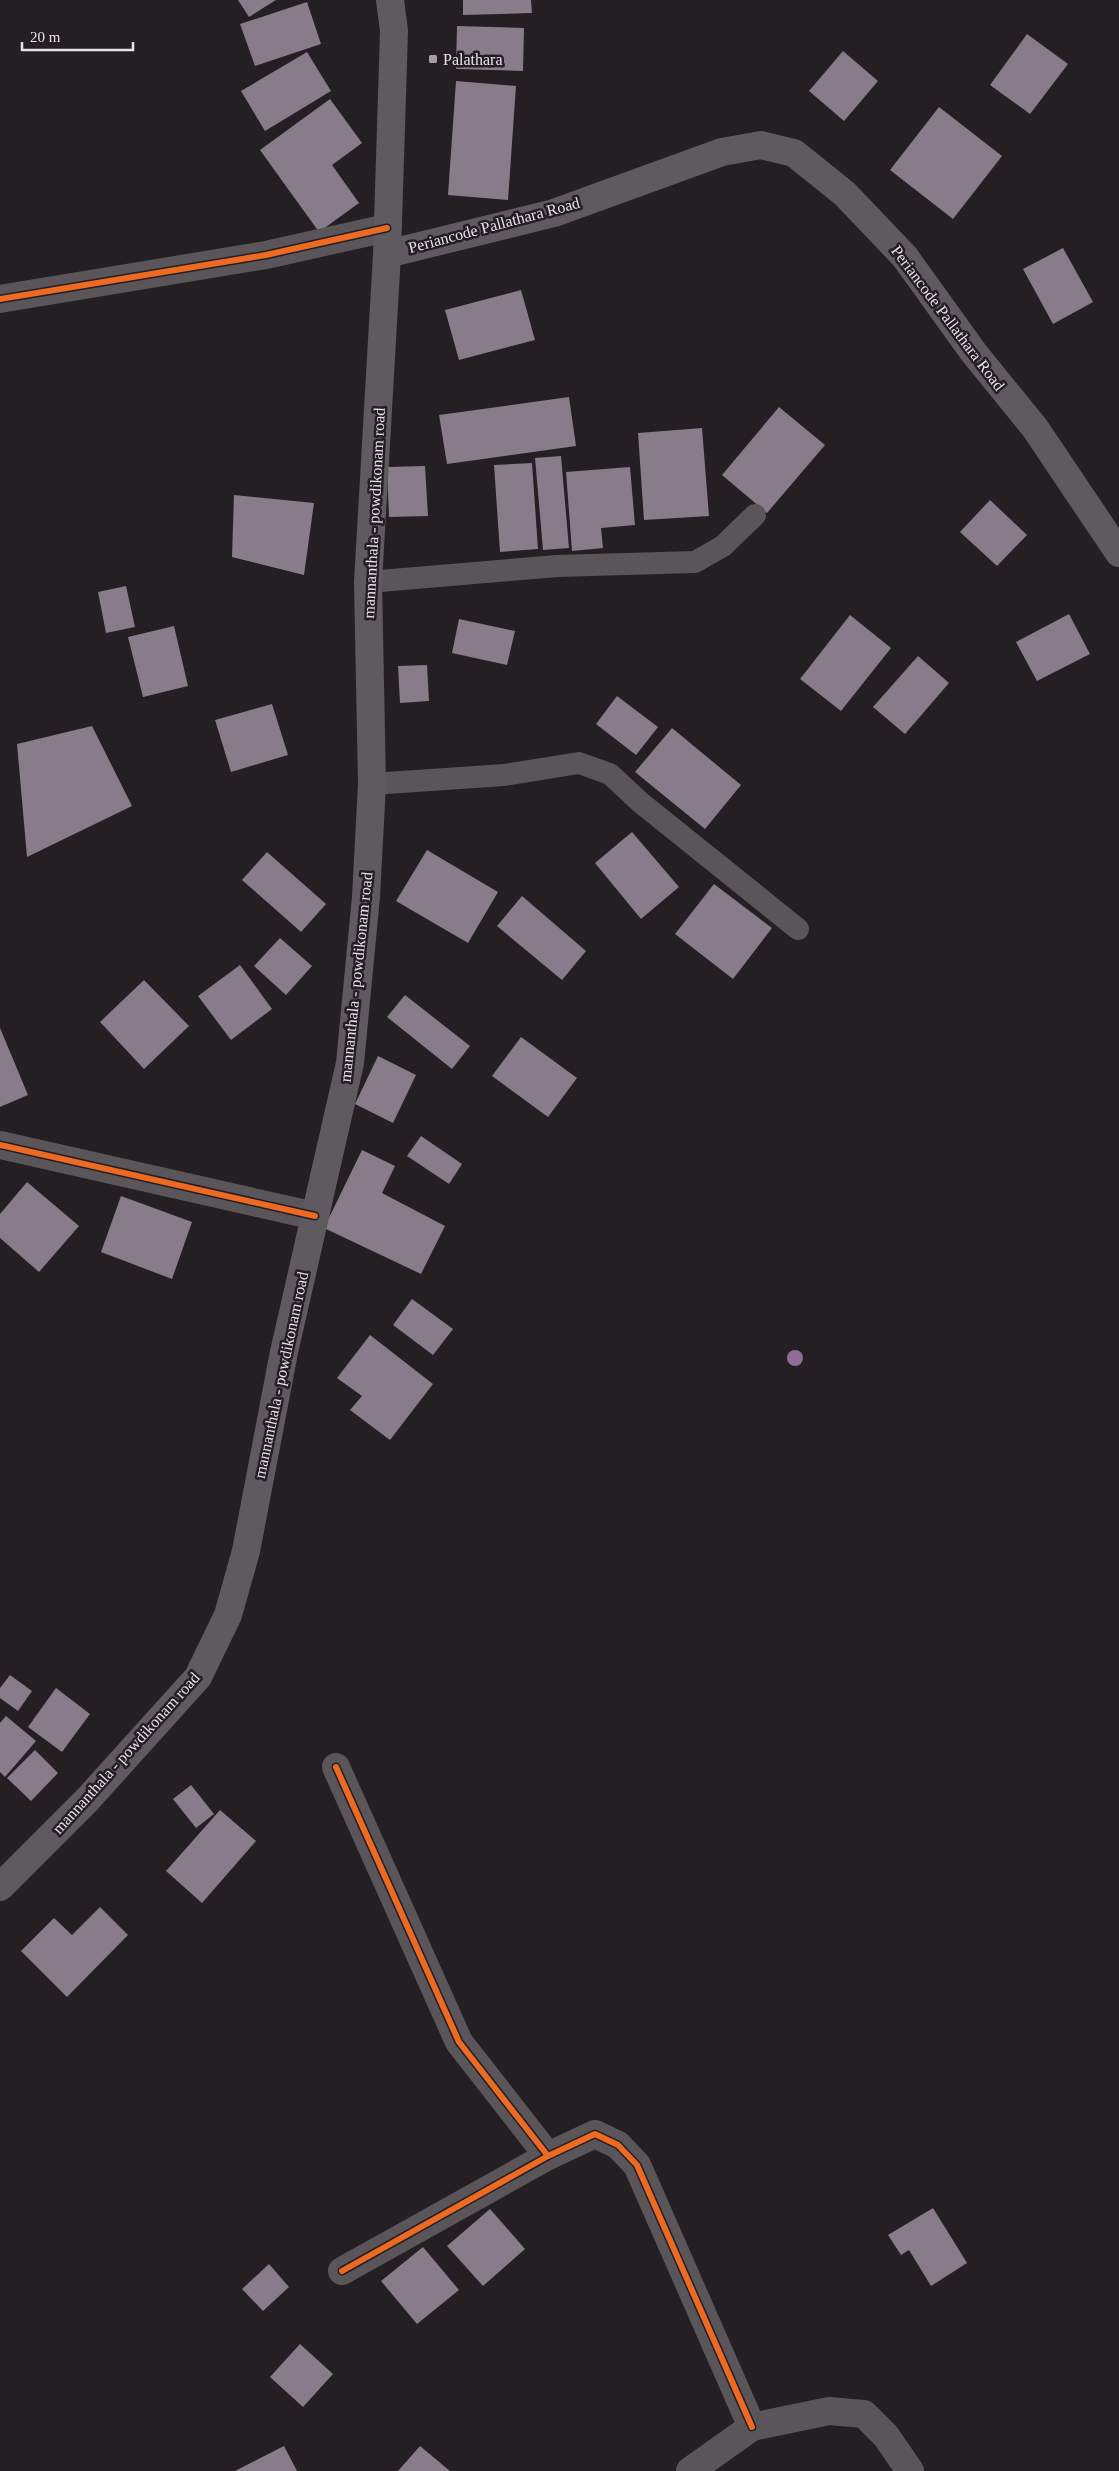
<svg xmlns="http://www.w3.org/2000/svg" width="1119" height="2471" viewBox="0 0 1119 2471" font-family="'Times New Roman',serif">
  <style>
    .building { fill: #887b8a }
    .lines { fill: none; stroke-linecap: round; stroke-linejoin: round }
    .lane { stroke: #595559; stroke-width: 22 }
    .street { stroke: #595559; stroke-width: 28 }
    .secondary { stroke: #5f5a5f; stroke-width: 28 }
    .cycleway-casing { stroke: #241d25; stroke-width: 9 }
    .cycleway { stroke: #ed6a23; stroke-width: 6 }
    .tree { fill: #916e98 }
    .poi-dot { fill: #a29ea3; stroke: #241d25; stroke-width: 2 }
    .labels { text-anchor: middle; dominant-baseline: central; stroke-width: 5; stroke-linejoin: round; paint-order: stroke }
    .poi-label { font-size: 16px; fill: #e7e2e8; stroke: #241d25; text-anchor: start }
    .street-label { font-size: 16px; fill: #e7e2e8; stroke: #241d25 }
  </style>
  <rect width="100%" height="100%" fill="#231f23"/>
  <g class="building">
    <polygon points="238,0 276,0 249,17"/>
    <polygon points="463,0 531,0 532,13 463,15"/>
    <polygon points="307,2 321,44 255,66 240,24"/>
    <polygon points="457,26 524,28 523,71 456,69"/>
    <polygon points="1027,34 1068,64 1030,114 990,85"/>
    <polygon points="843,51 878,81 844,121 809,91"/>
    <polygon points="307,52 331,91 265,131 241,91"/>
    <polygon points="456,81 516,86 508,200 448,195"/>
    <polygon points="330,99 362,143 332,165 359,203 319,232 260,150"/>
    <polygon points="939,107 1002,156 953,219 890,170"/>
    <polygon points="1063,248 1093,302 1053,324 1023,269"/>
    <polygon points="521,290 535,340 459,360 445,310"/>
    <polygon points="569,397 576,446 447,464 439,415"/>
    <polygon points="779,407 825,445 767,513 722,475"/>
    <polygon points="702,428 709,516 644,520 638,433"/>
    <polygon points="561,456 569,548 543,550 535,458"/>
    <polygon points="532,463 538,549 500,552 494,465"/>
    <polygon points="425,466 428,516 389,517 387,467"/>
    <polygon points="630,467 635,525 601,528 603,548 572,551 566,472"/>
    <polygon points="234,495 314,503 304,575 232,557"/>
    <polygon points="990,500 1027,535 997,566 960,532"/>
    <polygon points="126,586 135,627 106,633 98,592"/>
    <polygon points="1069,614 1090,654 1037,681 1016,642"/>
    <polygon points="850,615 891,648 841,711 800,679"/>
    <polygon points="459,619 515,631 507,665 452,653"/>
    <polygon points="174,626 188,686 143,697 128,637"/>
    <polygon points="918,656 949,683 905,734 873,707"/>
    <polygon points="427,665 429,701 400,703 398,666"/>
    <polygon points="617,696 658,727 636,755 596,724"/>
    <polygon points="272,704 288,755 231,772 215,720"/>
    <polygon points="92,726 132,806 27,857 17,744"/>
    <polygon points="672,728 741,785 705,829 635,772"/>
    <polygon points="632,832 679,887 641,919 595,863"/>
    <polygon points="427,850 498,892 468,943 396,901"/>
    <polygon points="267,852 326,904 301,932 242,880"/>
    <polygon points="714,884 772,928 733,979 675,934"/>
    <polygon points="522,896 586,951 562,980 497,926"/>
    <polygon points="280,938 312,966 286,995 254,966"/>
    <polygon points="240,965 272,1009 231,1040 198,996"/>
    <polygon points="144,980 189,1026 144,1069 100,1022"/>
    <polygon points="405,995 470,1046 452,1069 387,1017"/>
    <polygon points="0,1028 28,1095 0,1107"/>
    <polygon points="521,1037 577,1078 548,1117 492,1076"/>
    <polygon points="378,1056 416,1075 393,1123 355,1104"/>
    <polygon points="421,1136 462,1164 449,1184 407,1156"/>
    <polygon points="362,1150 395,1166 382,1193 445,1226 421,1274 324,1228"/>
    <polygon points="27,1182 79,1226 39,1272 0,1238 0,1214"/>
    <polygon points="121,1196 192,1222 172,1279 101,1252"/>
    <polygon points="412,1299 453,1329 433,1355 393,1325"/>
    <polygon points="370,1335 433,1384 390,1440 350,1410 362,1396 337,1378"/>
    <polygon points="10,1675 32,1691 18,1711 0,1698 0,1688"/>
    <polygon points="56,1688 90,1714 62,1752 28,1727"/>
    <polygon points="6,1716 36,1741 5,1777 0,1772 0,1723"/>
    <polygon points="35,1750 58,1773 31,1801 7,1778"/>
    <polygon points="191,1785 214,1814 196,1828 173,1799"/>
    <polygon points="220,1810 256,1841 202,1903 166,1871"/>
    <polygon points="100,1907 128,1935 67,1997 21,1951 54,1918 72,1935"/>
    <polygon points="933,2208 967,2263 931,2286 909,2250 901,2255 888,2235"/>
    <polygon points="490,2209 525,2249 483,2286 447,2246"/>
    <polygon points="423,2247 459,2290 417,2324 381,2281"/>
    <polygon points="269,2264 289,2287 263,2311 242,2289"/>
    <polygon points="300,2344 333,2374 303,2407 270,2377"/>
    <polygon points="284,2446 297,2471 235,2471"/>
    <polygon points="420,2446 450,2471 398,2471"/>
  </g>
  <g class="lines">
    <g class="lane">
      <polyline points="368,582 557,566 695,562 723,546 755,515"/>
      <polyline points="372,784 504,775 579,763 610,774 640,802 798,929"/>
    </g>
    <g class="street">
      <polyline points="0,299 266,255 387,228"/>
      <polyline points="0,1145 315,1216"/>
      <polyline points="336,1767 459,2042 548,2156"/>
      <polyline points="342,2271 548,2156 595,2134 618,2145 637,2165 752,2427"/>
      <polyline points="690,2471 752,2427 829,2411 864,2414 886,2436 910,2471"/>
    </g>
    <g class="secondary">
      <polyline points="387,254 554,213 722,152 761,145 794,153 845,194 905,257 974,353 1035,428 1119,553"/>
      <polyline points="0,1887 88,1799 198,1677 228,1615 246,1551 284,1352 350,1063 366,897 372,784 368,582 387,254 394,31 390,0"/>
    </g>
    <defs>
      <g id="cycleway">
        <polyline points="0,299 266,255 387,228"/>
        <polyline points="0,1145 315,1216"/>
        <polyline points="336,1767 459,2042 548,2156"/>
        <polyline points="342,2271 548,2156 595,2134 618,2145 637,2165 752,2427"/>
      </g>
    </defs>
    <use href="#cycleway" class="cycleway-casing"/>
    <use href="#cycleway" class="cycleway"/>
  </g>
  <circle class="tree" cx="795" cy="1358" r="8"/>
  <rect class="poi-dot" x="428" y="54" width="10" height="10" rx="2.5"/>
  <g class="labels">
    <g class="poi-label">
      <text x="443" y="59">Palathara</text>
    </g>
    <g class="street-label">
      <text transform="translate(494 225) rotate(-15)">Periancode Pallathara Road</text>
      <text transform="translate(948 318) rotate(53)">Periancode Pallathara Road</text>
      <text transform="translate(374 513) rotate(-87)">mannanthala - powdikonam road</text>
      <text transform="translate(356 977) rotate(-84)">mannanthala - powdikonam road</text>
      <text transform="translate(281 1375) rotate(-78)">mannanthala - powdikonam road</text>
      <text transform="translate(126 1753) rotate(-48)">mannanthala - powdikonam road</text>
    </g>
  </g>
  <path d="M22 42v8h111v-8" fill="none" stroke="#e7e2e8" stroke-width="2.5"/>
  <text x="30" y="42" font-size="15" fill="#e7e2e8" stroke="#241d25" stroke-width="4" paint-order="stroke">20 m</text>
</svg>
